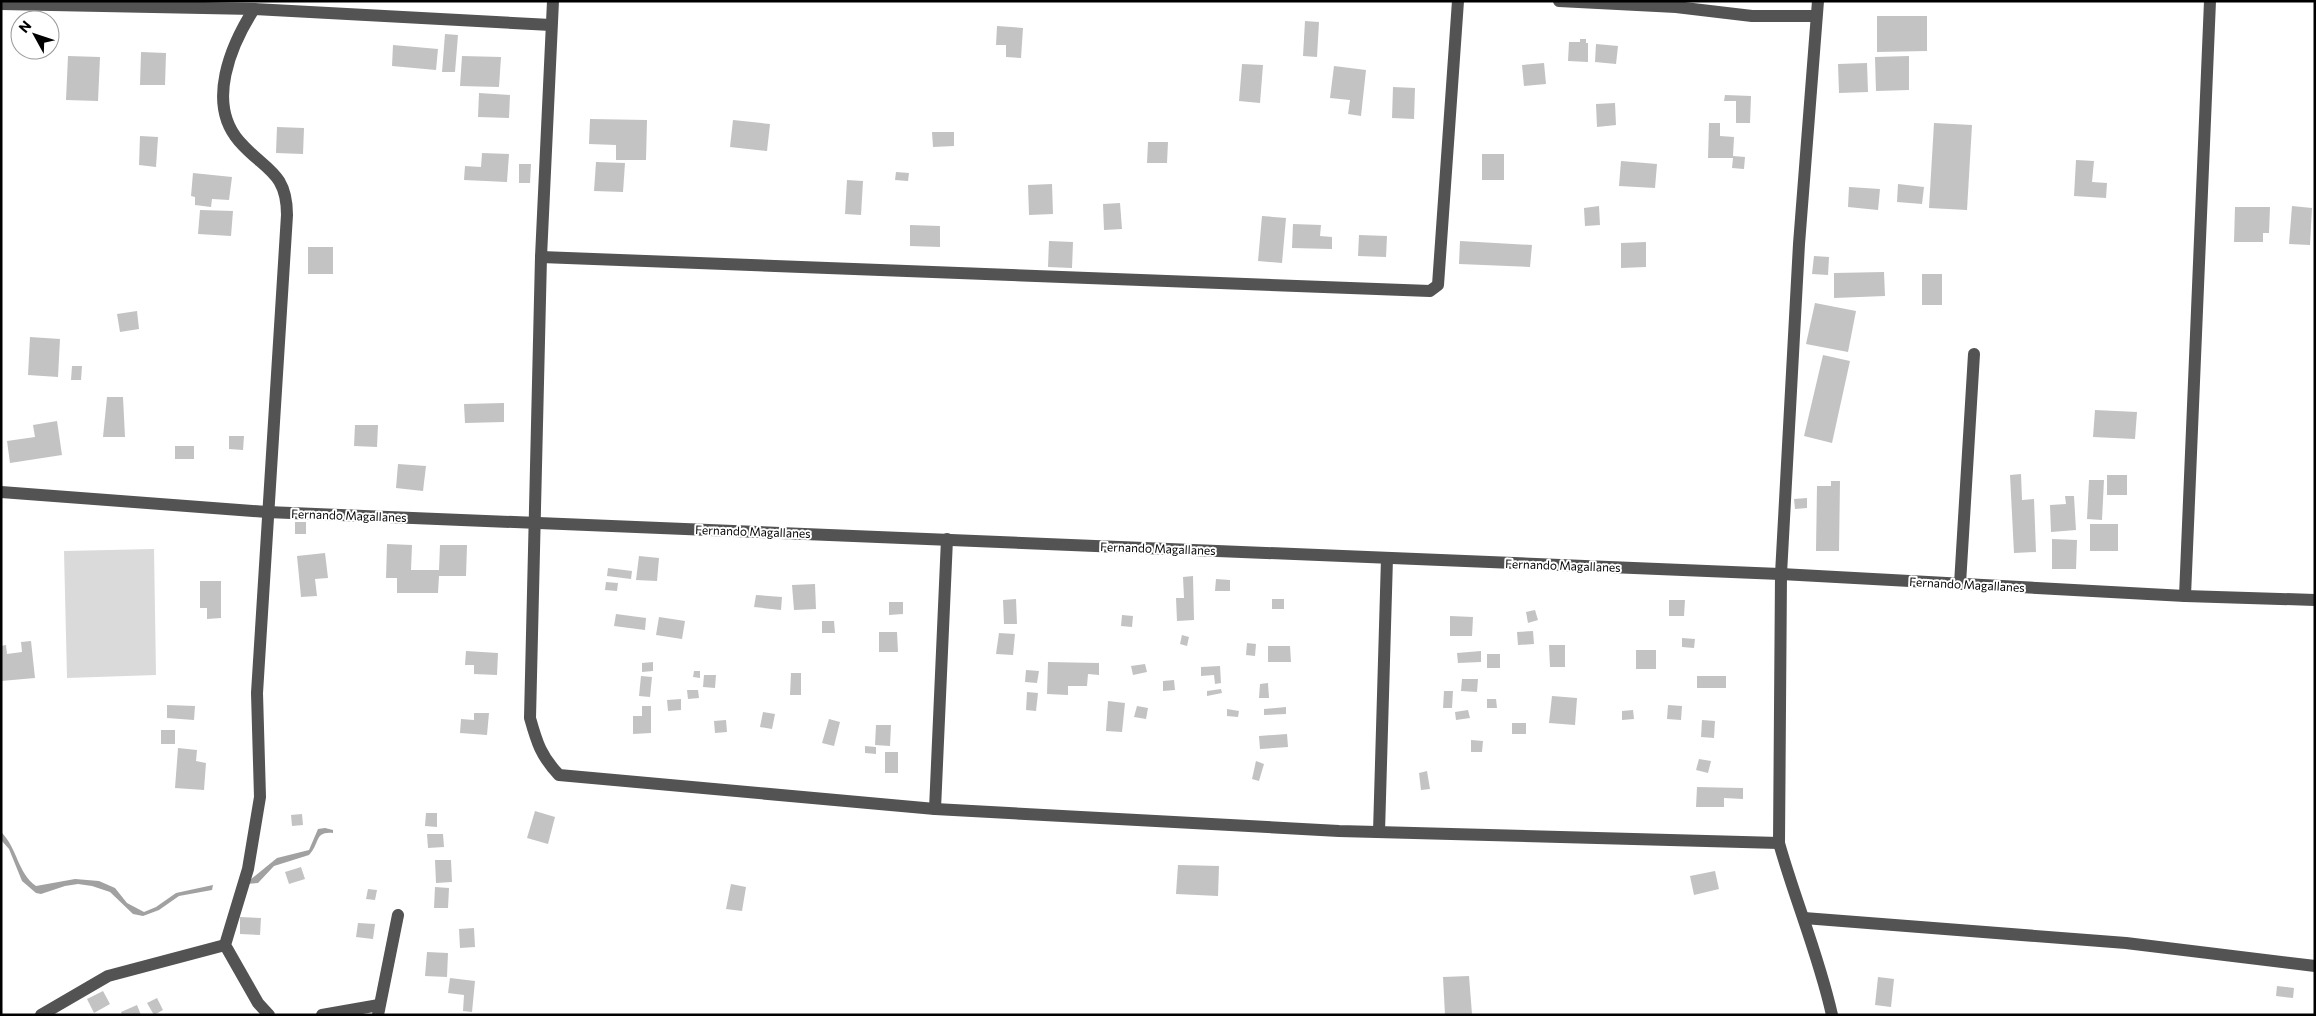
<svg xmlns="http://www.w3.org/2000/svg" width="2316" height="1016" viewBox="0 0 2316 1016" font-family="Commissioner,sans-serif">
  <style>
    .green { fill: #dadada }
    .water { fill: #a1a1a1 }
    .building { fill: #c3c3c3 }
    .lines { fill: none; stroke-linecap: round; stroke-linejoin: round }
    .minor { stroke: #535353; stroke-width: 12 }
    .labels { text-anchor: middle; dominant-baseline: central; stroke-width: 4; stroke-linejoin: round; paint-order: stroke }
    .street-label { font-size: 12px; fill: #000; stroke: #fff }
  </style>
  <rect width="100%" height="100%" fill="#fff"/>
  <polygon class="green" points="154,549 156,675 67,678 64,551"/>
  <g class="water">
    <path d="M325,828l8,2v3c-19,-2 -13,11 -24,22l-35,11 -16,17 -13,1 32,-26 32,-8 9,-21z"/>
    <path d="M1,832c16,15 17,42 35,54l39,-7 24,2 16,7 12,15 17,9 12,-5 20,-14 37,-8 -1,5 -33,6 -20,14 -16,6 -10,-2 -23,-22 -18,-6 -14,-2 -13,2 -24,8 -5,-1 -14,-12 -13,-32 -8,-9z"/>
  </g>
  <g class="building">
    <polygon points="1877,16 1927,16 1927,51 1877,52"/>
    <polygon points="1305,21 1319,22 1317,57 1303,56"/>
    <polygon points="997,26 1023,28 1021,58 1006,57 1006,45 996,45"/>
    <polygon points="445,34 458,35 455,72 442,72"/>
    <polygon points="1580,39 1586,39 1586,43 1588,43 1588,62 1568,61 1569,42 1580,42"/>
    <polygon points="1596,44 1618,46 1616,64 1595,62"/>
    <polygon points="393,45 438,49 436,70 392,66"/>
    <polygon points="141,52 166,53 165,85 140,85"/>
    <polygon points="68,56 100,57 98,101 66,100"/>
    <polygon points="462,56 501,57 499,87 460,86"/>
    <polygon points="1909,56 1909,90 1876,91 1875,57"/>
    <polygon points="1544,63 1546,84 1524,86 1522,65"/>
    <polygon points="1867,63 1868,92 1839,93 1838,64"/>
    <polygon points="1242,64 1263,65 1260,103 1239,101"/>
    <polygon points="1334,66 1366,70 1361,116 1348,114 1350,100 1330,98"/>
    <polygon points="1393,87 1415,88 1414,119 1392,118"/>
    <polygon points="479,93 510,95 509,118 478,117"/>
    <polygon points="1725,95 1751,96 1750,123 1736,123 1736,101 1724,101"/>
    <polygon points="1615,103 1616,125 1597,127 1596,104"/>
    <polygon points="590,119 647,120 646,160 616,160 616,145 589,144"/>
    <polygon points="733,120 770,124 767,151 730,147"/>
    <polygon points="1709,123 1720,123 1720,136 1734,137 1733,156 1745,157 1744,169 1732,168 1733,158 1708,158"/>
    <polygon points="1934,123 1972,125 1967,210 1929,208"/>
    <polygon points="277,127 304,128 303,154 276,153"/>
    <polygon points="932,132 954,132 954,146 933,147"/>
    <polygon points="140,136 158,137 156,167 139,165"/>
    <polygon points="1148,142 1168,142 1167,163 1147,163"/>
    <polygon points="482,153 509,154 507,182 464,180 465,166 481,167"/>
    <rect x="1482" y="154" width="22" height="26"/>
    <polygon points="2076,160 2094,161 2092,182 2107,183 2106,198 2074,196"/>
    <polygon points="1621,161 1657,164 1655,188 1619,186"/>
    <polygon points="596,162 625,163 623,192 594,191"/>
    <polygon points="519,164 531,164 530,183 519,183"/>
    <polygon points="896,172 909,173 908,181 895,180"/>
    <polygon points="193,173 232,177 229,200 212,199 211,207 195,205 195,197 191,196"/>
    <polygon points="847,180 863,181 861,215 845,214"/>
    <polygon points="1052,184 1053,214 1029,215 1028,185"/>
    <polygon points="1898,184 1924,187 1922,204 1897,202"/>
    <polygon points="1849,187 1880,189 1878,210 1848,207"/>
    <polygon points="1120,203 1122,229 1104,230 1103,204"/>
    <polygon points="1599,206 1600,225 1585,226 1584,208"/>
    <polygon points="2292,206 2312,208 2310,245 2289,244"/>
    <polygon points="2235,207 2270,207 2269,233 2263,233 2263,242 2234,242"/>
    <polygon points="200,210 233,211 231,236 198,234"/>
    <polygon points="1262,216 1286,218 1282,263 1258,261"/>
    <polygon points="1293,224 1321,225 1320,236 1332,237 1332,249 1292,248"/>
    <polygon points="910,225 940,226 940,247 910,246"/>
    <polygon points="1359,235 1387,236 1386,257 1358,256"/>
    <polygon points="1049,241 1073,242 1072,268 1048,267"/>
    <polygon points="1460,241 1532,245 1530,267 1459,264"/>
    <polygon points="1646,242 1646,267 1621,268 1621,243"/>
    <rect x="308" y="247" width="25" height="27"/>
    <polygon points="1814,256 1829,257 1828,275 1812,274"/>
    <polygon points="1884,272 1885,296 1834,298 1834,273"/>
    <rect x="1922" y="274" width="20" height="31"/>
    <polygon points="1815,303 1856,311 1848,352 1806,344"/>
    <polygon points="137,311 139,329 120,332 117,314"/>
    <polygon points="30,337 60,339 58,377 28,375"/>
    <polygon points="1823,355 1850,361 1832,443 1804,436"/>
    <polygon points="72,366 82,366 81,380 71,380"/>
    <polygon points="107,397 123,397 125,437 103,437"/>
    <polygon points="504,403 504,422 465,423 464,404"/>
    <polygon points="2095,410 2137,412 2135,439 2093,437"/>
    <polygon points="57,421 62,455 10,463 7,441 35,437 33,425"/>
    <polygon points="355,425 378,425 377,447 354,446"/>
    <polygon points="229,436 244,436 243,450 229,449"/>
    <rect x="175" y="446" width="19" height="13"/>
    <polygon points="398,464 426,466 423,491 396,488"/>
    <polygon points="2021,474 2022,500 2034,499 2036,552 2014,553 2010,475"/>
    <rect x="2107" y="475" width="20" height="20"/>
    <polygon points="2089,480 2104,480 2102,520 2087,519"/>
    <polygon points="1831,481 1840,481 1839,551 1816,551 1817,486 1831,486"/>
    <polygon points="2065,496 2074,496 2076,530 2051,532 2050,505 2066,504"/>
    <polygon points="1807,498 1807,508 1795,509 1794,499"/>
    <rect x="295" y="522" width="11" height="12"/>
    <rect x="2090" y="524" width="28" height="27"/>
    <polygon points="2052,539 2077,540 2076,569 2052,569"/>
    <polygon points="387,544 412,545 411,570 439,570 440,545 467,545 466,576 439,576 438,593 397,593 397,578 386,578"/>
    <polygon points="325,553 328,578 315,579 317,596 301,597 297,556"/>
    <polygon points="639,556 659,558 657,581 636,580"/>
    <polygon points="608,568 632,571 631,579 607,576"/>
    <polygon points="1193,576 1194,620 1177,621 1176,598 1184,598 1183,577"/>
    <polygon points="1216,579 1230,580 1230,591 1215,591"/>
    <polygon points="200,581 221,581 221,618 207,619 207,608 200,608"/>
    <polygon points="606,582 618,583 617,591 605,590"/>
    <polygon points="815,584 816,609 794,610 792,585"/>
    <polygon points="756,595 782,597 781,610 754,607"/>
    <polygon points="1016,599 1017,624 1004,624 1003,600"/>
    <rect x="1272" y="599" width="12" height="10"/>
    <polygon points="1669,600 1685,600 1684,616 1669,616"/>
    <polygon points="889,602 903,602 903,614 889,615"/>
    <polygon points="1535,610 1538,620 1528,623 1526,612"/>
    <polygon points="616,614 646,618 645,630 614,626"/>
    <polygon points="1122,615 1133,616 1132,627 1121,626"/>
    <polygon points="1450,616 1473,617 1472,636 1450,636"/>
    <polygon points="659,617 685,621 682,639 656,635"/>
    <polygon points="822,621 834,621 835,633 822,633"/>
    <polygon points="1533,631 1534,644 1518,645 1517,632"/>
    <polygon points="879,632 897,632 898,652 879,652"/>
    <polygon points="999,633 1015,634 1013,655 996,654"/>
    <polygon points="1182,635 1189,637 1187,646 1180,644"/>
    <polygon points="1682,638 1695,639 1694,648 1682,647"/>
    <polygon points="31,641 35,678 1,681 1,646 6,645 7,654 22,652 21,642"/>
    <polygon points="1247,643 1256,644 1255,656 1246,655"/>
    <polygon points="1549,645 1565,645 1565,667 1550,667"/>
    <polygon points="1268,646 1290,646 1291,662 1268,662"/>
    <rect x="1636" y="650" width="20" height="19"/>
    <polygon points="466,651 498,653 497,675 474,674 474,665 465,665"/>
    <polygon points="1481,651 1481,662 1458,663 1457,653"/>
    <rect x="1487" y="654" width="13" height="14"/>
    <polygon points="653,662 653,671 642,672 642,663"/>
    <polygon points="1048,662 1099,663 1099,675 1088,674 1087,686 1068,686 1068,695 1047,694"/>
    <polygon points="1145,664 1147,672 1133,675 1131,666"/>
    <polygon points="1220,666 1221,683 1215,684 1214,675 1201,676 1201,667"/>
    <polygon points="1026,670 1039,671 1037,683 1025,682"/>
    <polygon points="694,671 700,671 700,678 693,677"/>
    <polygon points="791,673 801,673 801,695 790,695"/>
    <polygon points="704,675 716,675 715,688 703,687"/>
    <polygon points="641,676 652,677 650,697 639,696"/>
    <rect x="1697" y="676" width="29" height="12"/>
    <polygon points="1462,679 1478,679 1477,692 1461,691"/>
    <polygon points="1174,680 1175,690 1163,691 1163,681"/>
    <polygon points="1268,683 1269,698 1259,698 1260,684"/>
    <polygon points="1221,689 1222,693 1207,696 1207,691"/>
    <polygon points="687,690 698,690 699,698 688,699"/>
    <polygon points="1444,691 1453,691 1452,708 1443,708"/>
    <polygon points="1027,692 1038,693 1036,711 1026,710"/>
    <polygon points="1552,696 1577,698 1575,725 1549,723"/>
    <polygon points="681,699 681,710 668,711 667,700"/>
    <polygon points="1487,699 1496,699 1497,708 1487,708"/>
    <polygon points="1108,701 1125,703 1122,732 1106,731"/>
    <polygon points="167,705 195,706 194,720 167,718"/>
    <polygon points="1668,705 1682,706 1681,720 1667,719"/>
    <polygon points="642,706 651,706 651,733 633,734 633,716 642,716"/>
    <polygon points="1137,706 1148,708 1146,719 1134,717"/>
    <polygon points="1286,707 1286,714 1264,715 1264,709"/>
    <polygon points="1227,709 1239,711 1238,717 1227,716"/>
    <polygon points="1468,710 1470,718 1456,720 1455,712"/>
    <polygon points="1633,710 1634,719 1622,720 1622,711"/>
    <polygon points="763,712 775,714 772,729 760,727"/>
    <polygon points="474,713 489,713 487,735 460,733 461,719 474,720"/>
    <polygon points="829,719 840,722 834,746 822,743"/>
    <polygon points="726,720 727,732 715,733 714,721"/>
    <polygon points="1702,720 1715,721 1714,738 1701,737"/>
    <rect x="1512" y="723" width="14" height="11"/>
    <polygon points="876,725 891,725 890,746 875,745"/>
    <rect x="161" y="730" width="14" height="14"/>
    <polygon points="1287,734 1288,747 1260,749 1259,736"/>
    <polygon points="1471,740 1483,741 1482,752 1471,752"/>
    <polygon points="865,746 876,747 876,754 865,753"/>
    <polygon points="178,748 197,750 196,761 206,763 204,790 175,788"/>
    <rect x="885" y="752" width="13" height="21"/>
    <polygon points="1699,759 1711,761 1708,773 1696,770"/>
    <polygon points="1256,761 1264,764 1259,781 1252,779"/>
    <polygon points="1427,771 1430,789 1421,790 1419,773"/>
    <polygon points="1697,787 1743,788 1743,799 1724,798 1724,807 1696,807"/>
    <polygon points="535,811 555,817 548,844 527,838"/>
    <polygon points="426,813 437,813 437,827 425,826"/>
    <polygon points="302,814 303,825 292,826 291,815"/>
    <polygon points="427,834 443,834 444,847 428,848"/>
    <polygon points="435,860 451,860 452,882 436,883"/>
    <polygon points="1178,865 1219,866 1218,896 1176,894"/>
    <polygon points="301,867 305,879 289,884 285,872"/>
    <polygon points="1715,871 1719,889 1694,895 1690,876"/>
    <polygon points="731,884 746,887 742,911 726,909"/>
    <polygon points="435,887 449,888 448,908 434,908"/>
    <polygon points="368,889 377,890 375,900 366,899"/>
    <polygon points="240,917 261,918 260,935 240,934"/>
    <polygon points="358,923 375,924 373,939 356,937"/>
    <polygon points="474,928 475,947 460,948 459,929"/>
    <polygon points="427,952 448,953 447,977 425,976"/>
    <polygon points="1469,976 1472,1014 1445,1015 1443,977"/>
    <polygon points="1878,977 1894,979 1891,1007 1875,1005"/>
    <polygon points="450,978 475,981 472,1012 463,1011 464,995 448,993"/>
    <polygon points="2277,986 2294,988 2293,998 2276,996"/>
    <polygon points="103,991 110,1004 94,1013 87,999"/>
    <polygon points="157,998 163,1010 154,1015 147,1003"/>
    <polygon points="137,1005 141,1015 122,1015 121,1012"/>
  </g>
  <g class="lines">
    <g class="minor">
      <path d="M553,1l-12,256 -11,461c7,25 11,38 29,57l376,34 404,22 440,12"/>
      <polyline points="1559,1 1676,7 1752,16 1815,16"/>
      <path d="M1818,1l-19,243 -18,330 -2,269c16,57 40,113 53,172"/>
      <polyline points="1,4 254,9 551,25"/>
      <path d="M254,9c-23,36 -48,94 -15,132 25,29 48,30 48,74l-30,478 3,104 -12,72 -23,76 33,58 11,12"/>
      <polyline points="541,257 1430,291 1438,285 1458,1"/>
      <polyline points="1,492 267,512 1781,574 2185,596 2315,600"/>
      <polyline points="1960,584 1974,354"/>
      <polyline points="2185,596 2210,1"/>
      <polyline points="935,809 947,539"/>
      <polyline points="1379,832 1387,558"/>
      <polyline points="1804,918 2126,943 2315,966"/>
      <polyline points="41,1015 108,976 225,945"/>
      <polyline points="322,1015 379,1005"/>
      <polyline points="378,1015 398,915"/>
    </g>
  </g>
  <g class="labels">
    <g class="street-label">
      <text transform="translate(349 515) rotate(2)">Fernando Magallanes</text>
      <text transform="translate(753 531) rotate(2)">Fernando Magallanes</text>
      <text transform="translate(1158 548) rotate(2)">Fernando Magallanes</text>
      <text transform="translate(1563 565) rotate(2)">Fernando Magallanes</text>
      <text transform="translate(1967 584) rotate(3)">Fernando Magallanes</text>
    </g>
  </g>
  <rect width="2316" height="1016" fill="none" stroke="#000000" stroke-width="5"/>
  <g transform="translate(35 35) rotate(310)"><circle r="24" fill="#ffffff" stroke="#999999"/>
  <path d="M0-4L9 19L0 12L-9 19Z" fill="#000000"/>
  <text y="-8" font-size="14" font-weight="bold" text-anchor="middle" fill="#000000">N</text>
  </g>
</svg>
